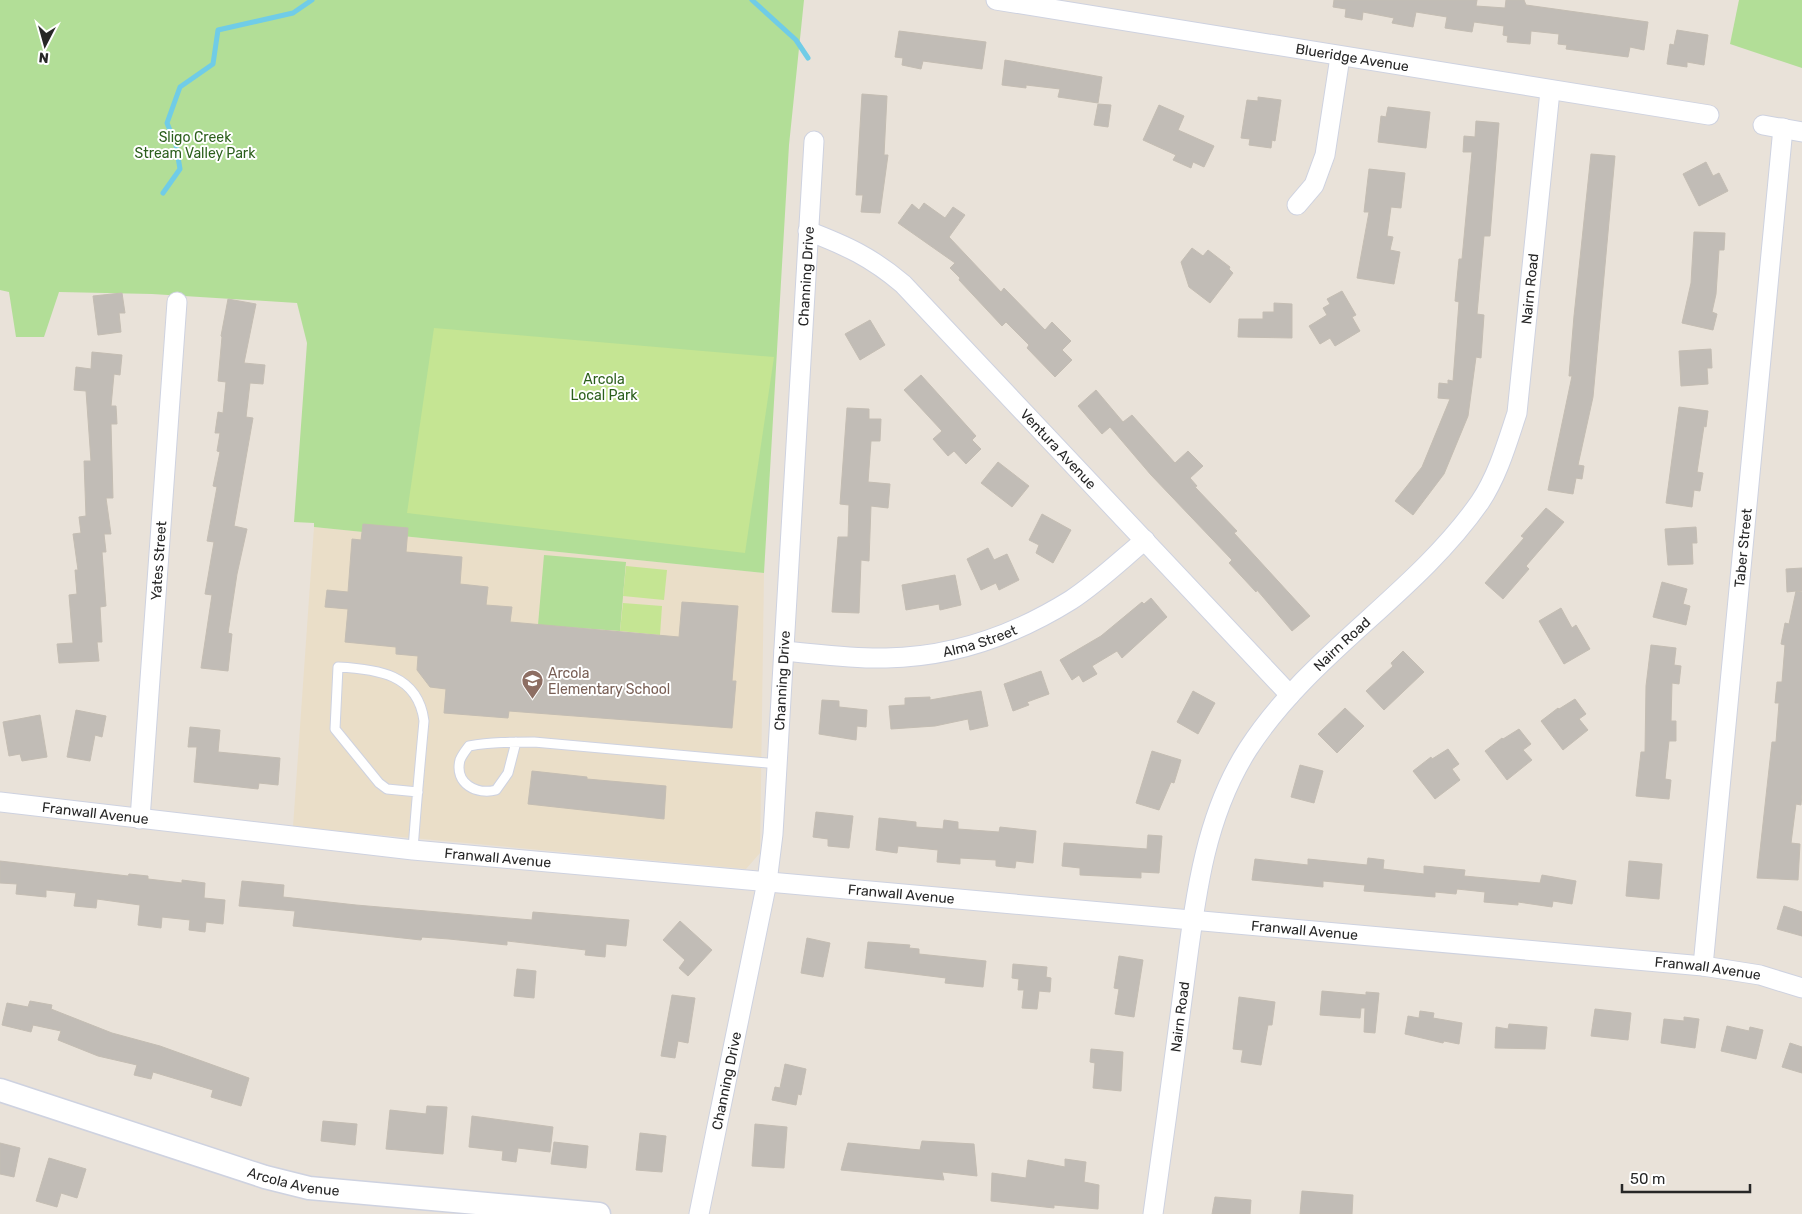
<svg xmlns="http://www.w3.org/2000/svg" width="1802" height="1214" viewBox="0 0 1802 1214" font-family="Rubik,sans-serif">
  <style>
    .education { fill: #eadec8 }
    .green { fill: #b2de97 }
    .pitch { fill: #c5e593 }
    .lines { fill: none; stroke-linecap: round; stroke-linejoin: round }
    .stream { stroke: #70cce7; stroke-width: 5 }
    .building { fill: #c1bcb6; stroke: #c4bdb3 }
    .service-casing { stroke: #ced2e0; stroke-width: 11 }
    .minor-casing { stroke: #ced2e0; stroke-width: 21 }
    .tertiary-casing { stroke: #ced2e0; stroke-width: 25 }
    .service { stroke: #fff; stroke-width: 9 }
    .minor { stroke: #fff; stroke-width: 19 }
    .tertiary { stroke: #fff; stroke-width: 22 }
    .labels { text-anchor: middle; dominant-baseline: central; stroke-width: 4; stroke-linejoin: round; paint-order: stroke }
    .street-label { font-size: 14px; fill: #272727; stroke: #fff }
    .park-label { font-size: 14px; fill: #2c5f1c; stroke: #fff }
    .education-label { font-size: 14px; fill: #785e54; stroke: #fff; text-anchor: start }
  </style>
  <rect width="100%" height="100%" fill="#e9e2d9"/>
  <polygon class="education" points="314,527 764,573 760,853 746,869 293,827"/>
  <g class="green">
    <polygon points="0,0 804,0 789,145 764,573 314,527 314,523 294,522 307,343 297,303 152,294 59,292 44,337 16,337 9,292 0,290"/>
    <polygon points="1739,0 1802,0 1802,68 1730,44"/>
    <polygon points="544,555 626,562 620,631 538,625"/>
  </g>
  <g class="pitch">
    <polygon points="434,328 774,357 745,553 407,513"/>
    <polygon points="626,566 667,570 664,600 623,596"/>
    <polygon points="623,603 662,606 660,635 620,631"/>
  </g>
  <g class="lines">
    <g class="stream">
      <polyline points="752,0 796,40 808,58"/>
      <polyline points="163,193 180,169 176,145 167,123 180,87 213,64 218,30 293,13 312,0"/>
    </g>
  </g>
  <g class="building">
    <polygon points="1334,0 1477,0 1476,6 1505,8 1506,0 1524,0 1526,5 1648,22 1644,50 1630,47 1628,57 1566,49 1567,45 1558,44 1559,34 1531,31 1530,44 1507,42 1508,36 1503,35 1504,26 1474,22 1472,32 1445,28 1447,17 1416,12 1413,27 1392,23 1394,18 1363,12 1362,20 1345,17 1346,9 1333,7"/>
    <polygon points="1677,30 1708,35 1704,65 1687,62 1687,67 1667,64 1670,44 1674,45"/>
    <polygon points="899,31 986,42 982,69 923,61 921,69 902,65 903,58 895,57"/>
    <polygon points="1005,60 1102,77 1098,103 1058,97 1060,89 1026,85 1026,88 1002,85"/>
    <polygon points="862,94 887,96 884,155 888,155 880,213 861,212 863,195 856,195"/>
    <polygon points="1258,97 1281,100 1275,141 1272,140 1271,148 1249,145 1250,139 1241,138 1247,100 1258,101"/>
    <polygon points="1098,104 1111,105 1108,127 1094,125"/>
    <polygon points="1159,105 1184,116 1178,130 1214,146 1204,167 1193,162 1191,168 1173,160 1176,155 1143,140"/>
    <polygon points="1388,107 1430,112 1426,148 1378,142 1381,116 1386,117"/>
    <polygon points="1476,121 1499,123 1490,236 1484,236 1477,314 1484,315 1481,358 1476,357 1468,416 1444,474 1413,515 1395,501 1422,467 1450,399 1438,398 1439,383 1448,384 1448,380 1453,381 1459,302 1455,301 1459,259 1462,259 1472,152 1463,152 1464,136 1475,137"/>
    <polygon points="1591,154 1615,156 1593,397 1578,465 1584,466 1582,479 1576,478 1573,494 1548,490 1572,376 1569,376 1574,316"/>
    <polygon points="1706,162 1713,176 1719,173 1728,191 1699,206 1683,174"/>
    <polygon points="1369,169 1405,173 1401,208 1391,207 1387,236 1393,237 1390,250 1400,252 1394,284 1357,278 1369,212 1364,212"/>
    <polygon points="924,203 945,218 953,207 965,215 949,237 1001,292 1004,288 1045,330 1052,322 1071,341 1062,350 1072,360 1055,377 1027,348 1029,345 1006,322 1002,326 959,280 960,278 950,268 955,263 898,223 912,204 919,210"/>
    <polygon points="1694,232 1725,233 1724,250 1719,250 1716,294 1712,312 1717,314 1713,330 1682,323 1691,283"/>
    <polygon points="1192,248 1203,256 1208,250 1230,267 1229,269 1233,273 1210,303 1189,287 1181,262"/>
    <polygon points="1342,291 1356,315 1352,317 1360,331 1335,346 1330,338 1320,344 1309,326 1327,315 1323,308 1330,304 1327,299"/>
    <polygon points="122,293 125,313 119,313 121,332 98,335 93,296"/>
    <polygon points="228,299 256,304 244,363 265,365 263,384 250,383 246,417 253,418 234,526 247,529 237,574 228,633 232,634 228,671 201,668 212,595 205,594 214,542 207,541 217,487 213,486 220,452 217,451 220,433 215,433 218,412 223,413 226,382 218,381 222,337 221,336"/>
    <polygon points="1274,303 1292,304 1292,338 1238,337 1239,319 1263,319 1263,312 1274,312"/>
    <polygon points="870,320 885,345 860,360 845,334"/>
    <polygon points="1711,349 1712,368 1707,368 1708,384 1681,386 1679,351"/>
    <polygon points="92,352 122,355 120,375 114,374 111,406 116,406 117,424 111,424 113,498 106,498 111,534 104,534 106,552 102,552 106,606 100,607 102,642 97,642 99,661 59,663 57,644 73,643 69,595 77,594 75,570 78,570 73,534 81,533 79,517 86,516 84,461 91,461 86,391 74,390 76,367 91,369"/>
    <polygon points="921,375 976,436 972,440 981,449 966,464 954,451 948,456 933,439 942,431 904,390"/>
    <polygon points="1096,390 1123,422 1132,415 1175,463 1188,451 1203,466 1190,478 1197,486 1195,487 1237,531 1234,533 1310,616 1292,631 1257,590 1256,592 1229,563 1232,560 1151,475 1110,427 1102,434 1078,406"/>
    <polygon points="1679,407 1708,411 1706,427 1704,426 1697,472 1703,473 1700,491 1694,490 1692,507 1666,503"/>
    <polygon points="847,408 869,409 869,419 881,419 880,441 871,441 868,482 890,484 888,508 871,506 869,561 861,560 859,613 832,612 838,537 848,537 849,505 840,504"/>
    <polygon points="998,462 1029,486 1012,507 981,483"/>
    <polygon points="1546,508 1564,522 1526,566 1529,569 1503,599 1485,583 1524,538 1521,536"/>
    <polygon points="1042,514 1071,530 1053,563 1036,553 1039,545 1029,540"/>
    <polygon points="363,524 408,528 406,552 462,557 460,584 488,587 486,605 512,607 510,622 679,637 682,602 738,606 732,681 736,681 732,728 509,711 508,718 444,713 446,689 430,687 417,670 418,656 396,654 396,647 345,642 348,609 325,607 327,590 348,592 352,539 361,540"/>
    <polygon points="1696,527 1697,543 1692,543 1693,564 1668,565 1665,529"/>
    <polygon points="988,548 994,560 1007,554 1019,580 999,590 996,583 981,590 967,559"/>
    <polygon points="1802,568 1802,591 1797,591 1802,592 1802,794 1801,805 1796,804 1791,843 1800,844 1798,880 1757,878 1772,742 1776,742 1779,703 1775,703 1777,682 1782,682 1785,645 1781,644 1785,623 1789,624 1796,591 1787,592 1786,569"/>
    <polygon points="955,575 961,605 940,610 939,604 906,610 902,585"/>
    <polygon points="1662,582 1687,589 1683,604 1690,606 1686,625 1653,617"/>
    <polygon points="1151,598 1167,617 1122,658 1117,651 1092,666 1097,674 1083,682 1079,675 1072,680 1060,660 1101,636 1142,602 1144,604"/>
    <polygon points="1561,608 1572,628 1576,625 1590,649 1564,664 1539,621"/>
    <polygon points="1651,645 1676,648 1674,665 1681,666 1679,684 1672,683 1671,721 1676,721 1676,741 1669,741 1665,779 1671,780 1669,799 1636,796 1641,752 1645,752 1646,686"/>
    <polygon points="1403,651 1424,672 1384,710 1366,691 1393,666 1391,663"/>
    <polygon points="1041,671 1049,694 1027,702 1029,705 1013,711 1004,684"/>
    <polygon points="981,691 988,726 970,730 968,719 935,726 891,729 889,706 905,705 905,698 930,697 930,700"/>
    <polygon points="1193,691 1215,703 1198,734 1177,722"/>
    <polygon points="1575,699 1586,714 1579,719 1588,730 1563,750 1541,721 1558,708 1559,709"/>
    <polygon points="822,700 839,701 839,707 867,710 866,727 857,726 856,740 819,734"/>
    <polygon points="1345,708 1364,726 1337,753 1318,734"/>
    <polygon points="76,710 106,716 102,737 95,735 90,761 67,757"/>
    <polygon points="40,715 47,757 22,761 20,754 9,756 3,722"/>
    <polygon points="190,727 220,730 218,752 280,758 278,785 259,783 258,789 194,782 197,747 188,747"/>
    <polygon points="1519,729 1531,744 1523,750 1532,760 1507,780 1485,751 1502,738 1503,739"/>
    <polygon points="1448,749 1459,764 1452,769 1460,780 1435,799 1413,771 1431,757 1432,759"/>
    <polygon points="1152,751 1181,760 1174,783 1171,782 1159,810 1136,803"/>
    <polygon points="1300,765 1323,771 1314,803 1291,797"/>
    <polygon points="532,771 587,777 587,779 666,786 664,819 528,804"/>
    <polygon points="816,812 853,816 849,848 828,846 828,839 813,837"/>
    <polygon points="879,818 916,822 916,827 943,829 944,820 958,822 958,829 999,832 1000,827 1036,831 1033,863 1016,861 1015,868 996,866 996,860 960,858 960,864 937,862 938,850 898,846 897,853 876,850"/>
    <polygon points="1148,835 1162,836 1159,873 1141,872 1141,878 1100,876 1080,875 1080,868 1062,866 1064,843 1147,849"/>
    <polygon points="1368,858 1384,860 1383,869 1424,874 1424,866 1465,870 1464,876 1540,883 1542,875 1576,881 1572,904 1553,901 1552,907 1518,902 1518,905 1484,902 1485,892 1457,889 1456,894 1435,892 1435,897 1364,891 1365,885 1323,881 1323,887 1252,880 1255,859 1308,865 1308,859 1367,865"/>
    <polygon points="0,861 128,876 129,874 148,876 148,879 182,883 182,880 205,883 204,898 225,900 223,924 206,922 205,932 189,930 190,920 162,917 161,928 138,925 140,905 97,899 96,908 74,906 76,893 46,890 46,897 16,894 17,884 0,883"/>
    <polygon points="1629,861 1662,864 1659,899 1626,896"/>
    <polygon points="242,881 284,885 283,897 356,905 532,920 533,912 629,920 626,946 606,944 605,957 585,955 586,950 507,941 507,945 449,939 422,937 421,940 293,926 295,911 239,906"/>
    <polygon points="1784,906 1802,912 1802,936 1777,929"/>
    <polygon points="680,921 712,950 688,976 679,968 685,960 663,940"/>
    <polygon points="807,938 830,943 823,977 801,973"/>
    <polygon points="868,942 910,945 909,948 919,949 919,954 986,961 983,987 945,983 946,978 865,968"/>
    <polygon points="1119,956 1143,960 1134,1017 1115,1014 1119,989 1114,988"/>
    <polygon points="1013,964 1047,967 1046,977 1051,978 1050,992 1039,991 1037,1009 1022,1008 1024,990 1018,990 1019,979 1012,978"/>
    <polygon points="517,969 536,971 534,998 514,996"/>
    <polygon points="1322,991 1366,995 1366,992 1379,993 1375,1033 1364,1032 1365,1008 1361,1008 1360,1018 1320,1015"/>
    <polygon points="672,995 695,998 688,1043 678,1041 675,1058 661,1056"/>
    <polygon points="1239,997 1275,1002 1272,1025 1268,1025 1261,1065 1241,1062 1243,1050 1233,1049"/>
    <polygon points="30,1001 52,1005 51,1009 112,1033 160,1046 249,1078 241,1106 211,1097 213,1090 153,1072 151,1079 134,1075 137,1065 98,1056 58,1040 61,1031 33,1025 31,1032 2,1025 7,1003 28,1007"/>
    <polygon points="1595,1009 1631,1013 1628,1040 1591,1036"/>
    <polygon points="1420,1011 1434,1013 1433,1018 1462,1023 1459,1044 1444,1041 1443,1043 1405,1034 1408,1016 1419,1018"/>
    <polygon points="1684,1017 1699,1019 1695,1048 1661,1043 1664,1019 1684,1021"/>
    <polygon points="1509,1024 1547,1027 1545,1049 1495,1048 1496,1027 1508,1029"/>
    <polygon points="1727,1026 1749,1031 1750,1027 1763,1030 1756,1059 1721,1051"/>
    <polygon points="1790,1043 1802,1047 1802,1073 1782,1067"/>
    <polygon points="1091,1049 1123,1052 1121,1091 1093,1088 1095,1063 1090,1062"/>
    <polygon points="785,1064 806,1069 801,1095 798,1094 796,1105 772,1100 775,1087 780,1088"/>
    <polygon points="427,1106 447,1107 443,1154 386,1149 390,1110 426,1114"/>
    <polygon points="472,1116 553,1127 550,1152 518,1148 516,1162 502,1160 503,1151 469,1147"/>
    <polygon points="323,1121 357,1124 355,1145 321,1141"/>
    <polygon points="755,1124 787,1127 784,1168 752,1166"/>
    <polygon points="640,1133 666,1136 662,1172 636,1170"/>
    <polygon points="922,1141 974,1144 977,1176 942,1172 944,1180 841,1170 848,1143 920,1150"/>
    <polygon points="554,1142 588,1146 586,1168 551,1164"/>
    <polygon points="0,1143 20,1148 14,1177 0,1174"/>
    <polygon points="49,1158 86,1169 77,1198 61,1193 57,1207 36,1201"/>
    <polygon points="1065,1159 1086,1162 1084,1182 1099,1185 1098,1209 1054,1205 1054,1208 991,1201 992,1173 1026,1178 1028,1160 1065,1167"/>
    <polygon points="1302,1191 1353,1195 1352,1214 1300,1214"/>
    <polygon points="1215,1197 1251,1200 1250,1214 1212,1214"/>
  </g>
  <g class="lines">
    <defs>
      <g id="service">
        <path d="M516,742l-8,31 -12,17c-19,5 -42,-6 -36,-30 2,-5 6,-10 9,-14 22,-4 43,-4 65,-4l244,22"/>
        <path d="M413,850c3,-43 7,-86 11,-129 -6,-47 -47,-52 -86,-54l-3,62 44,54 8,6 31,3"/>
      </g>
      <g id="minor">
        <path id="s1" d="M996,0l713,115"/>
        <polyline points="1763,125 1802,132"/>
        <polyline points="1297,205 1314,185 1325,155 1340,57"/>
        <path id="s2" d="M808,231c39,15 63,26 95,53l387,411"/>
        <path id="s3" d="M784,651c34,3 69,8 102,7 67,-1 129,-23 185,-58 26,-17 50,-40 74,-60"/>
        <path id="s4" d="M0,802l413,48 1290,116 57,9 42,13"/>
        <path id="s5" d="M140,819l37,-517"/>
        <path id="s6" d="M1703,966l80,-838"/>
        <path id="s7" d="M699,1214l68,-332 6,-48 41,-693"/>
        <path id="s8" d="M1153,1214c10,-71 20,-143 29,-214 12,-87 18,-176 66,-251 62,-96 167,-154 232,-247 18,-27 27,-59 37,-89l33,-322"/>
      </g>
      <g id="tertiary">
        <path id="s9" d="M0,1090l265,87 44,11 290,26"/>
      </g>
    </defs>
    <use href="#service" class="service-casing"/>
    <use href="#minor" class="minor-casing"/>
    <use href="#tertiary" class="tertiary-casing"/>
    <use href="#service" class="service"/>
    <use href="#minor" class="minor"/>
    <use href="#tertiary" class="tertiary"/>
  </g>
  <defs>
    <symbol id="school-pin" viewBox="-11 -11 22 30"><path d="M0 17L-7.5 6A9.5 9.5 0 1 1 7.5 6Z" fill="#8d6e63" stroke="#fff"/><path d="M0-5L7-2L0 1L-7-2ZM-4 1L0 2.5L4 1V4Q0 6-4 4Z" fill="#fff"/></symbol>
  </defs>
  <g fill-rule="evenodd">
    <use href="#school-pin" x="520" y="668" width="25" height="34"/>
  </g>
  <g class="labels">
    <g class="street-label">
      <text stroke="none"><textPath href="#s1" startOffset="361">Blueridge Avenue</textPath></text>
      <text stroke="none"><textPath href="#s7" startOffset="946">Channing Drive</textPath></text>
      <text stroke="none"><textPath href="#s8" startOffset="1039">Nairn Road</textPath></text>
      <text stroke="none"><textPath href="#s2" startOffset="336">Ventura Avenue</textPath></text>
      <text stroke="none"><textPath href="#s6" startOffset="420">Taber Street</textPath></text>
      <text stroke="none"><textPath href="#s5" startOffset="259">Yates Street</textPath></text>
      <text stroke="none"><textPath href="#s3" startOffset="198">Alma Street</textPath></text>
      <text stroke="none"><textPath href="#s8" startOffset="619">Nairn Road</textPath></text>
      <text stroke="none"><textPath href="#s7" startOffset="541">Channing Drive</textPath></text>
      <text stroke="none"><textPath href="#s4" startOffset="96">Franwall Avenue</textPath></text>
      <text stroke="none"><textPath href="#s4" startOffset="501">Franwall Avenue</textPath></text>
      <text stroke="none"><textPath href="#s4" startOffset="906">Franwall Avenue</textPath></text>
      <text stroke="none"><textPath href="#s4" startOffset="1311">Franwall Avenue</textPath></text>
      <text stroke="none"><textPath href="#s4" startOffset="1716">Franwall Avenue</textPath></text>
      <text stroke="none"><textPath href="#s8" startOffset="199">Nairn Road</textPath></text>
      <text stroke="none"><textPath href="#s7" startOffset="136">Channing Drive</textPath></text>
      <text stroke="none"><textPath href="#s9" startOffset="308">Arcola Avenue</textPath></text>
    </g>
    <g class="park-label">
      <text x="195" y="137">Sligo Creek<tspan x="195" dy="16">Stream Valley Park</tspan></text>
      <text x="604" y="379">Arcola<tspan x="604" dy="16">Local Park</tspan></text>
    </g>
    <g class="education-label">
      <text x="548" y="673">Arcola<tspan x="548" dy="16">Elementary School</tspan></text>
    </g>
  </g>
  <g transform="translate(45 45) rotate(186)" stroke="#ffffff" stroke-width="4" paint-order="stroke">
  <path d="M0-4L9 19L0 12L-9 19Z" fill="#272727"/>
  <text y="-8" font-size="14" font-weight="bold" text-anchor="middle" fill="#272727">N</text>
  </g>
  <path d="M1622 1184v8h128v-8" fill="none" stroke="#272727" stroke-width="2.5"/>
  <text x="1630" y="1184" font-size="15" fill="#272727" stroke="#ffffff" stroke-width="4" paint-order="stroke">50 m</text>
</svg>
